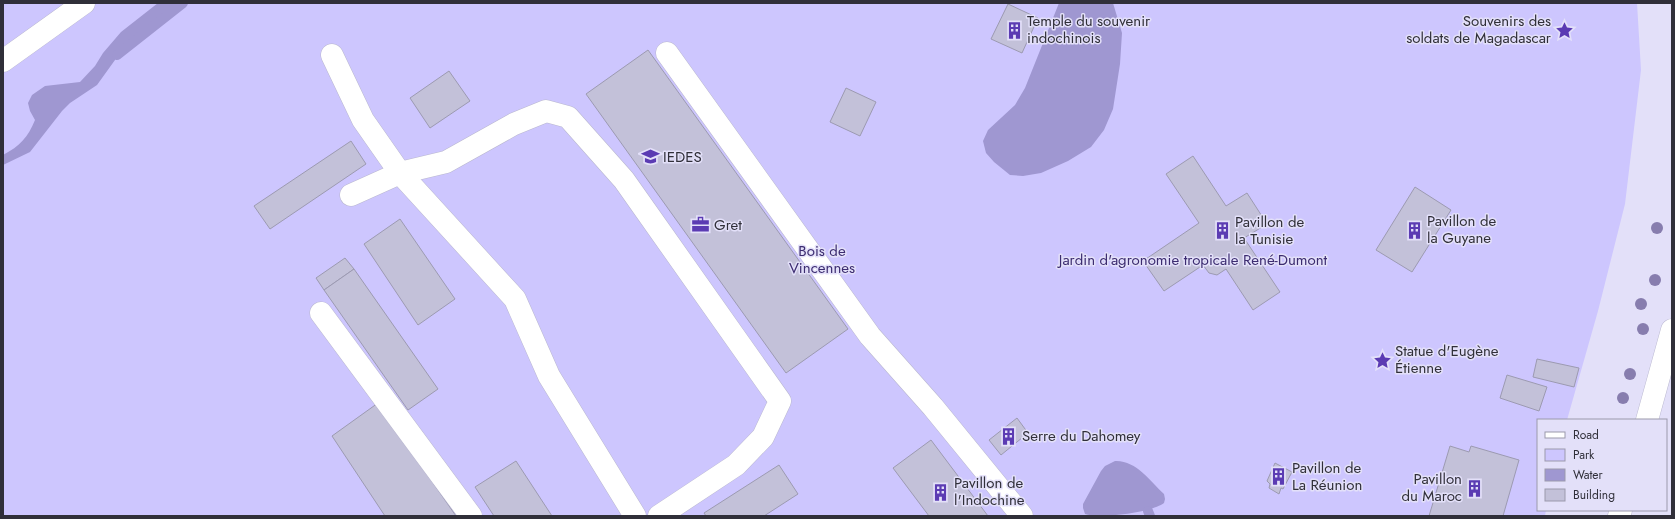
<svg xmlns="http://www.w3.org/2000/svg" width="1675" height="519" viewBox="0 0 1675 519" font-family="Jost,sans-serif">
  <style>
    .green { fill: #cdc6fe }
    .water { fill: #9f97d1 }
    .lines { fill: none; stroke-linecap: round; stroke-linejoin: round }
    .stream { stroke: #9f97d1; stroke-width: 10 }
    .building { fill: #c3c1d9; stroke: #9c9ab1 }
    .minor-casing { stroke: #bab8d0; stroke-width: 23 }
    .minor { stroke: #fff; stroke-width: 22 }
    .tree { fill: #877dae }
    .labels { text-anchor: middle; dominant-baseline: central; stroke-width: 3; stroke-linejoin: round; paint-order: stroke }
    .poi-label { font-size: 15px; fill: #302f39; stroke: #e3e0f9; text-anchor: start }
    .park-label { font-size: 15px; fill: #3c2c70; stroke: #e3e0f9 }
  </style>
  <rect width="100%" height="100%" fill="#e3e0f9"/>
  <polygon class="green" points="3,3 1637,3 1641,70 1625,204 1598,311 1567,420 1538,420 1538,510 1546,510 1545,516 3,516"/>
  <g class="water">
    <path d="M158,3h20l-41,32 -22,25 -18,25 -27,18 -8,8 -32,41 -27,13v-10c17,-9 25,-18 32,-35l-5,-9 -2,-8 4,-8 13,-9 35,-4 15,-16 8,-13 18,-21z"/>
    <polygon points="1059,3 1113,3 1122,33 1120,64 1113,109 1104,130 1091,147 1068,161 1041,173 1023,176 1010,175 994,162 986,153 983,141 988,130 1015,105 1025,88"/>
    <path d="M1115,461c21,-1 35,20 49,33l1,5 -1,4c-13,10 -66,16 -79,11l-2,-6v-4l18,-33 4,-5z"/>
  </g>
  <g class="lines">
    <g class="stream">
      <polyline points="117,55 183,3"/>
      <polyline points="1148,511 1150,516"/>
    </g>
  </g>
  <g class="building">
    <polygon points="1008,4 1038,18 1022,53 991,39"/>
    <polygon points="648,50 848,329 786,373 586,94"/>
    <polygon points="449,71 470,101 430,128 410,98"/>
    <polygon points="846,88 876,102 860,136 830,122"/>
    <polygon points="351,141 366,164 270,229 254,206"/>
    <polygon points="1193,156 1226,206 1247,193 1267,224 1244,238 1280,292 1253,310 1226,269 1217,275 1209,273 1203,265 1164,291 1143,261 1199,223 1166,174"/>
    <polygon points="1415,187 1451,210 1412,272 1376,250"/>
    <polygon points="400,219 455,299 418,325 364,244"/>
    <polygon points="345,258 354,269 324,290 316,278"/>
    <polygon points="354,269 438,389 408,410 324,290"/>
    <polygon points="1537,359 1579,368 1574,387 1533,377"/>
    <polygon points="1507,375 1547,387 1539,411 1500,398"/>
    <polygon points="378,403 456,516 385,516 332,436"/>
    <polygon points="1017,418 1028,433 1001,455 989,440"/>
    <polygon points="931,440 988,516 929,516 893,468"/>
    <polygon points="1450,446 1469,452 1471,446 1519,460 1503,516 1429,516"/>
    <polygon points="516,461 552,516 494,516 475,487"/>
    <polygon points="1275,463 1292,472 1283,489 1281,488 1279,494 1269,488 1270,484 1267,481"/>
    <polygon points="779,465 798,494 764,516 706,516 704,513"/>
  </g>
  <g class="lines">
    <defs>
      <g id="minor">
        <polyline points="667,53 870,336 933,407 1022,516"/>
        <polyline points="332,55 363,120 400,173 515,299 549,376 635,516"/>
        <polyline points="3,61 84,3"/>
        <polyline points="351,195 400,173 446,162 514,124 546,111 568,117 624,180 780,401 763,437 736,465 659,516"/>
        <polyline points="321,313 471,516"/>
        <polyline points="1647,420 1672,330"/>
        <polyline points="1619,516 1621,510"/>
      </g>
    </defs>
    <use href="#minor" class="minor-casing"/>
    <use href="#minor" class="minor"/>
  </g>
  <g class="tree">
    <circle cx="1657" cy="228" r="6"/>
    <circle cx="1655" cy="280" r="6"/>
    <circle cx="1641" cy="304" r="6"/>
    <circle cx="1643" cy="329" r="6"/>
    <circle cx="1630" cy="374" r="6"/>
    <circle cx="1623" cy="398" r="6"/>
  </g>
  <defs>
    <symbol id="building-bare" viewBox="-9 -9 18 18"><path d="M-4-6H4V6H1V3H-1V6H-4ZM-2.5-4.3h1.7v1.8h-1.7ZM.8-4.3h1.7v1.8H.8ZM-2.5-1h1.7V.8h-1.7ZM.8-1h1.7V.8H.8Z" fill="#5b3bb3" stroke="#e3e0f9" stroke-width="2.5" paint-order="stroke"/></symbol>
    <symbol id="sight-bare" viewBox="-9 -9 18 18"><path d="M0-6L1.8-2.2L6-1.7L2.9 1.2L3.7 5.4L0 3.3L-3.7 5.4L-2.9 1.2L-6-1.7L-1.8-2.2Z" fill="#5b3bb3" stroke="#e3e0f9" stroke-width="2.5" paint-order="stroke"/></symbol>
    <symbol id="university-bare" viewBox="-9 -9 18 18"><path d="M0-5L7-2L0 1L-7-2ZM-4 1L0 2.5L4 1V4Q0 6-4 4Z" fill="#5b3bb3" stroke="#e3e0f9" stroke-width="2.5" paint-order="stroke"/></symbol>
    <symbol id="office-bare" viewBox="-9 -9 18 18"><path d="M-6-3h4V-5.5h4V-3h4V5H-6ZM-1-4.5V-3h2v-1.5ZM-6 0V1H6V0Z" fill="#5b3bb3" stroke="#e3e0f9" stroke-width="2.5" paint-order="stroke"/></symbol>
  </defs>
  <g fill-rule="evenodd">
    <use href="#building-bare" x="1002" y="18" width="25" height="25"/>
    <use href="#sight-bare" x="1552" y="18" width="25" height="25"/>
    <use href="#university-bare" x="638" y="144" width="25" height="25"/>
    <use href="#office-bare" x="688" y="212" width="25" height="25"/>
    <use href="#building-bare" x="1402" y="218" width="25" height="25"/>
    <use href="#building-bare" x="1210" y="218" width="25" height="25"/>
    <use href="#sight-bare" x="1370" y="348" width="25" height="25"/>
    <use href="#building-bare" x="996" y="424" width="25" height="25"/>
    <use href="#building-bare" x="1266" y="464" width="25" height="25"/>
    <use href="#building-bare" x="1462" y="476" width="25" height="25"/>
    <use href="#building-bare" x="928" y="480" width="25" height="25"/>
  </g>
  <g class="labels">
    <g class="poi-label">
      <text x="1027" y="21">Temple du souvenir<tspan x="1027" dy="17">indochinois</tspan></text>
      <text x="1551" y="21" text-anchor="end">Souvenirs des<tspan x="1551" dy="17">soldats de Magadascar</tspan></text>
      <text x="663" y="157">IEDES</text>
      <text x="1427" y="221">Pavillon de<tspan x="1427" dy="17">la Guyane</tspan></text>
      <text x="1235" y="222">Pavillon de<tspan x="1235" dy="17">la Tunisie</tspan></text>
      <text x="714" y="225">Gret</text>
      <text x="1395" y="351">Statue d'Eugène<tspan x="1395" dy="17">Étienne</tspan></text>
      <text x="1022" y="436">Serre du Dahomey</text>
      <text x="1292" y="468">Pavillon de<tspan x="1292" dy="17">La Réunion</tspan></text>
      <text x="1462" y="479" text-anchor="end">Pavillon<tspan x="1462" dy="17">du Maroc</tspan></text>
      <text x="954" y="483">Pavillon de<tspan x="954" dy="17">l'Indochine</tspan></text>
    </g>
    <g class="park-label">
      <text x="822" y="251">Bois de<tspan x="822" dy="17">Vincennes</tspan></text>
      <text x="1193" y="260">Jardin d'agronomie tropicale René-Dumont</text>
    </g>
  </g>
  <rect width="1675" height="519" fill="none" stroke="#302f39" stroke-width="8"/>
  <rect x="1537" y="419" width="130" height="92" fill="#e3e0f9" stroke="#9b99ac"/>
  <rect x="1545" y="432" width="20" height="6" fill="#ffffff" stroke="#9b99ac"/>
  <text x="1573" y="439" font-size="12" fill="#302f39">Road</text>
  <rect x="1545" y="449" width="20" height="12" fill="#cdc6fe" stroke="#9b99ac"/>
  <text x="1573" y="459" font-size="12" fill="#302f39">Park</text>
  <rect x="1545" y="469" width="20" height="12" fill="#9f97d1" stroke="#9b99ac"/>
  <text x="1573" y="479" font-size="12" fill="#302f39">Water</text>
  <rect x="1545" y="489" width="20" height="12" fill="#c3c1d9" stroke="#9b99ac"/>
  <text x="1573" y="499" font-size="12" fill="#302f39">Building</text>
</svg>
